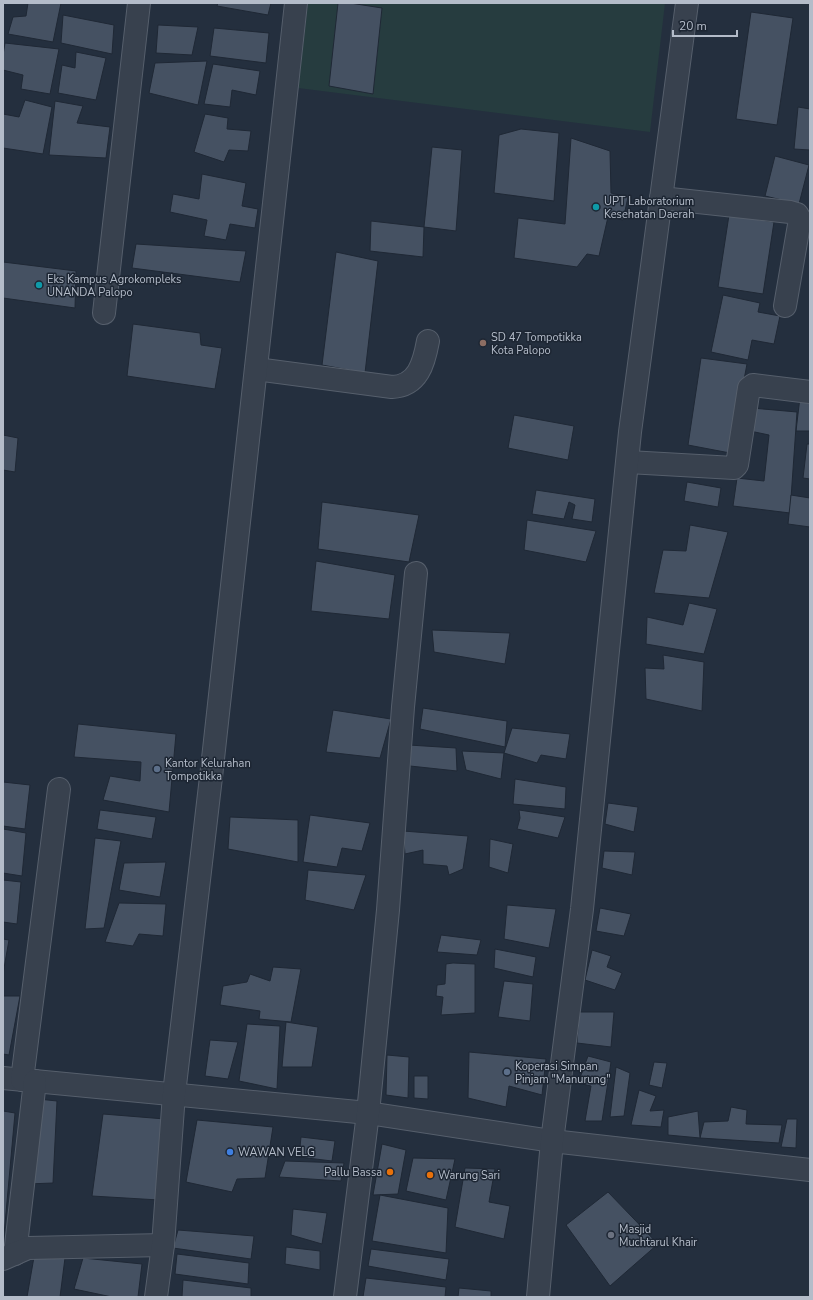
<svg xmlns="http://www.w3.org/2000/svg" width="813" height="1300" viewBox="0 0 813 1300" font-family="'Nunito Sans',sans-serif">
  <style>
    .green { fill: #263c3f }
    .building { fill: #455162; stroke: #1f2835 }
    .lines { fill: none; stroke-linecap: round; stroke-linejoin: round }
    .minor-casing { stroke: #565f6c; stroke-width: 24 }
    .minor { stroke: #38414e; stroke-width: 22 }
    .culture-dot { fill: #0f9aa8; stroke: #1d2633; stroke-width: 1.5 }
    .education-dot { fill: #8d6e63; stroke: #1d2633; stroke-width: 1.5 }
    .service-dot { fill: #5c6f8a; stroke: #1d2633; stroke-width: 1.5 }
    .shop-dot { fill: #3f7fe0; stroke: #1d2633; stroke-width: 1.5 }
    .food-dot { fill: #e8710a; stroke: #1d2633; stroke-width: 1.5 }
    .worship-dot { fill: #6b7280; stroke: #1d2633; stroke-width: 1.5 }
    .labels { text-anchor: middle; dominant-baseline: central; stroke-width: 3; stroke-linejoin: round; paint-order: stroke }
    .poi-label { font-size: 11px; fill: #b4bcc9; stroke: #1d2633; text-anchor: start }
  </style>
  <rect width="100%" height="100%" fill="#242f3e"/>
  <polygon class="green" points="308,3 665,3 650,132 298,88"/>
  <g class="building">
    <polygon points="28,3 61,3 53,42 8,34 13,17 26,16"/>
    <polygon points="218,3 271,3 268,15 217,6"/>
    <polygon points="338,3 350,3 382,8 373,94 329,86"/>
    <polygon points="751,12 793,18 777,125 736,119"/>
    <polygon points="63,15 114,25 112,54 61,43"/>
    <polygon points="158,25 198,27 192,55 156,53"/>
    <polygon points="214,28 269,33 266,63 210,56"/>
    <polygon points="5,43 59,49 50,94 21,89 23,75 3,70 3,55"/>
    <polygon points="76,52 106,58 96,100 58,93 62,65 75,68"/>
    <polygon points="207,61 198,105 149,93 155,63"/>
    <polygon points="213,64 260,71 256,95 232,90 230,107 204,104"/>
    <polygon points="25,100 52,107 43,154 3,148 3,114 19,117"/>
    <polygon points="55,101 83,106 77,123 110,127 106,158 49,155"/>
    <polygon points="798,107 810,109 810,150 794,149"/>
    <polygon points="205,114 228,118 227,129 251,131 248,151 229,150 224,162 194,152"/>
    <polygon points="521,129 559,133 554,201 494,193 499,135"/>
    <polygon points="571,138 610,151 611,193 628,197 623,220 608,217 599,256 587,254 577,267 514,258 518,218 565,224"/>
    <polygon points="432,147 462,150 456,231 424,227"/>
    <polygon points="775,156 809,165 799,204 765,196"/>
    <polygon points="202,174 246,183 242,206 258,209 255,228 230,224 226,240 204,236 207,220 170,212 173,194 199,199"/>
    <polygon points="729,215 774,222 763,294 718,287"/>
    <polygon points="371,221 424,227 423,257 370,251"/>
    <polygon points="136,244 246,251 240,282 132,268"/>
    <polygon points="336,252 378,261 365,373 322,365"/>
    <polygon points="3,262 76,271 75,308 3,298"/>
    <polygon points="723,295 760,303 758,312 780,316 774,344 752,340 748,360 711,352"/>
    <polygon points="133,324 200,333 201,345 222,348 215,389 127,376"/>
    <polygon points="701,358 747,364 730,453 688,445"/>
    <polygon points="800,397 810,398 810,431 796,431"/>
    <polygon points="752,408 797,412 790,513 733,506 737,478 764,481 769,435 750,431"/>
    <polygon points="514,415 574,426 568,460 508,448"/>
    <polygon points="3,435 18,438 15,472 3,470"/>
    <polygon points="807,444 810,444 810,479 803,478"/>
    <polygon points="687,482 721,488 718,507 684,501"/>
    <polygon points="536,490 595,499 592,522 572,519 575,505 569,502 564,519 532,514"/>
    <polygon points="791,495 810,498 810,527 788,524"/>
    <polygon points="322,502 419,515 409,562 318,549"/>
    <polygon points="527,520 596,531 586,562 524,550"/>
    <polygon points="690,525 728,532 709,598 654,593 663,550 686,551"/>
    <polygon points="316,561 395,575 389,619 311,611"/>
    <polygon points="689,603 717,609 704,654 646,644 647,617 683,625"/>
    <polygon points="432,630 510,633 505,664 434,652"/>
    <polygon points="663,655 704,662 702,711 646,699 645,668 664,669"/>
    <polygon points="423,708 507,721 505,747 420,729"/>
    <polygon points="333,710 391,719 380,758 326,752"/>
    <polygon points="78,724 176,734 169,812 103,800 110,776 140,781 141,762 74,757"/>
    <polygon points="512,728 570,734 566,759 541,755 537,763 504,753"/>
    <polygon points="409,745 456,748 457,771 410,766"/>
    <polygon points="462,751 504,753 501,779 466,770"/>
    <polygon points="515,779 566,787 565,809 513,804"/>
    <polygon points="3,782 30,785 25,829 3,826"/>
    <polygon points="608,803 638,807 634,832 605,824"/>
    <polygon points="100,810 156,817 152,839 97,829"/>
    <polygon points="519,810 565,817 558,838 517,829 520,818"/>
    <polygon points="310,815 370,823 362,851 342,848 337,867 303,862"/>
    <polygon points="230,817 298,820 298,862 228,849"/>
    <polygon points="3,829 26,833 22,876 3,873"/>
    <polygon points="403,831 468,836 463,869 449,875 447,866 423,864 423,850 405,854"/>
    <polygon points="95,838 121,841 104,928 85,929"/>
    <polygon points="490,839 513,844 508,873 489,867"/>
    <polygon points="604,851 635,852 632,875 602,868"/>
    <polygon points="166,862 160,897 119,890 124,863"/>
    <polygon points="308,870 366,875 354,910 305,900"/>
    <polygon points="3,880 21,882 17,924 3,922"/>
    <polygon points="119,903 166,904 163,936 139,934 133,946 105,942"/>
    <polygon points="507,905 556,909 549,948 504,939"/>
    <polygon points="600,908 631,914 624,936 596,931"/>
    <polygon points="441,935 481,940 477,955 437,952"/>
    <polygon points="3,939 9,940 3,974"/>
    <polygon points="495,949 536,957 533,977 494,968"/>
    <polygon points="592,950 611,956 607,967 622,973 615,990 585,980"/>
    <polygon points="453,963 475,964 475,1013 441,1015 443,997 436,996 437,985 445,984 446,964"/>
    <polygon points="273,967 301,969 291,1022 259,1019 260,1011 220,1005 223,986 247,982 250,974 270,981"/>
    <polygon points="504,981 533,984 530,1021 498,1017"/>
    <polygon points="3,996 20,996 9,1055 3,1054"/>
    <polygon points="579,1012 614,1012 611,1047 577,1043"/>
    <polygon points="286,1022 318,1027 312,1067 282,1067"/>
    <polygon points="247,1024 280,1026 277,1089 239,1081"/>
    <polygon points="210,1040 238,1042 228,1079 205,1076"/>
    <polygon points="469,1052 546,1059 542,1095 509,1086 506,1107 468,1098"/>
    <polygon points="387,1055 409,1057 408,1098 386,1095"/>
    <polygon points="588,1056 611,1062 602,1121 585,1121 591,1086 578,1083"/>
    <polygon points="654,1062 667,1063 662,1088 649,1085"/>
    <polygon points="616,1067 630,1073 624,1116 610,1117"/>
    <polygon points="414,1076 428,1076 428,1099 414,1098"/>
    <polygon points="639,1090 656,1096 650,1111 664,1110 661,1127 631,1125"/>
    <polygon points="38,1099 57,1101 53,1183 27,1184"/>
    <polygon points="731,1107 747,1110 746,1124 782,1125 779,1143 700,1138 704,1122 728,1121"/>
    <polygon points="3,1111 15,1113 3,1246"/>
    <polygon points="698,1111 700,1138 668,1135 668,1117"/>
    <polygon points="103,1114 165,1119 159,1200 92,1196"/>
    <polygon points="787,1119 797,1119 796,1148 781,1147"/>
    <polygon points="197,1120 273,1127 265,1178 237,1179 232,1192 186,1182"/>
    <polygon points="301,1137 335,1141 332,1161 299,1157"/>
    <polygon points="382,1144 406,1150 398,1194 373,1195"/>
    <polygon points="413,1158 455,1159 446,1200 406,1191"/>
    <polygon points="285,1161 344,1163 341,1181 279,1177"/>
    <polygon points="465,1168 495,1169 489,1202 510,1206 504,1239 455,1227"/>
    <polygon points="608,1192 658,1244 610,1286 566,1225"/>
    <polygon points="380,1195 448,1208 446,1253 372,1241"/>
    <polygon points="293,1209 327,1213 322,1244 291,1235"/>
    <polygon points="178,1230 254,1236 251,1259 173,1248"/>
    <polygon points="286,1247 320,1251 320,1270 285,1264"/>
    <polygon points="371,1249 449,1259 446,1280 368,1266"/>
    <polygon points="177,1254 249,1263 248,1284 175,1274"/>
    <polygon points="34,1257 65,1258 60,1297 27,1297"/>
    <polygon points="83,1258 142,1264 138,1297 112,1297 74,1289"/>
    <polygon points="366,1278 446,1287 445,1297 363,1297"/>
    <polygon points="183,1280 251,1288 251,1297 182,1297"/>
    <polygon points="459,1288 491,1291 491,1297 458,1297"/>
  </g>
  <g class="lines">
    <defs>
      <g id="minor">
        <polyline points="661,198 790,212 797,214 800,219 785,306"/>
        <polyline points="104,313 139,3"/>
        <path d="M256,369l136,18c26,-1 32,-24 36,-46"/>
        <polyline points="628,462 734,468 737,465 749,388 753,385 810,392"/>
        <polyline points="3,1078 368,1113 552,1141 810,1170"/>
        <polyline points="22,1080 59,789"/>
        <polyline points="15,1254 35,1081"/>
        <polyline points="3,1259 28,1248 163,1245"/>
        <polyline points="156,1297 163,1245 174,1094 211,777 296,3"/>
        <polyline points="345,1297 368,1113 388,910 403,707 416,573"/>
        <polyline points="538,1297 552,1141 582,909 630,432 687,3"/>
      </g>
    </defs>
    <use href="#minor" class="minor-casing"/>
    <use href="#minor" class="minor"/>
  </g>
  <g class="culture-dot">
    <circle cx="596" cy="207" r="4"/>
    <circle cx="39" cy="285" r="4"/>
  </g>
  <circle class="education-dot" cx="483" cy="343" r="4"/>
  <g class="service-dot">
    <circle cx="157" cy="769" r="4"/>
    <circle cx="507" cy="1072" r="4"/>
  </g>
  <circle class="shop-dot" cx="230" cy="1152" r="4"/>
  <g class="food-dot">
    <circle cx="390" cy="1172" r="4"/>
    <circle cx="430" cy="1175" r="4"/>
  </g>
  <circle class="worship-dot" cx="611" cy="1235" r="4"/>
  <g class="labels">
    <g class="poi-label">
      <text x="604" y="201">UPT Laboratorium<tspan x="604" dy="13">Kesehatan Daerah</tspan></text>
      <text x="47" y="279">Eks Kampus Agrokompleks<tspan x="47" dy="13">UNANDA Palopo</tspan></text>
      <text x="491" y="337">SD 47 Tompotikka<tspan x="491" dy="13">Kota Palopo</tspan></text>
      <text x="165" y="763">Kantor Kelurahan<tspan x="165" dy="13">Tompotikka</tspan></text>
      <text x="515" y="1066">Koperasi Simpan<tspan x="515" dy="13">Pinjam "Manurung"</tspan></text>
      <text x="238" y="1152">WAWAN VELG</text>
      <text x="382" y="1172" text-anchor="end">Pallu Bassa</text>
      <text x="438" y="1175">Warung Sari</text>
      <text x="619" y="1229">Masjid<tspan x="619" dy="13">Muchtarul Khair</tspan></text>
    </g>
  </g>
  <rect width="813" height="1300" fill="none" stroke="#b4bcc9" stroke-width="8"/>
  <path d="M673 30v6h64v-6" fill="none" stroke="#b4bcc9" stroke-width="2"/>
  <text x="679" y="30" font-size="12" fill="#b4bcc9" stroke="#1d2633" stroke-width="3" paint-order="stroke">20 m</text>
</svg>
